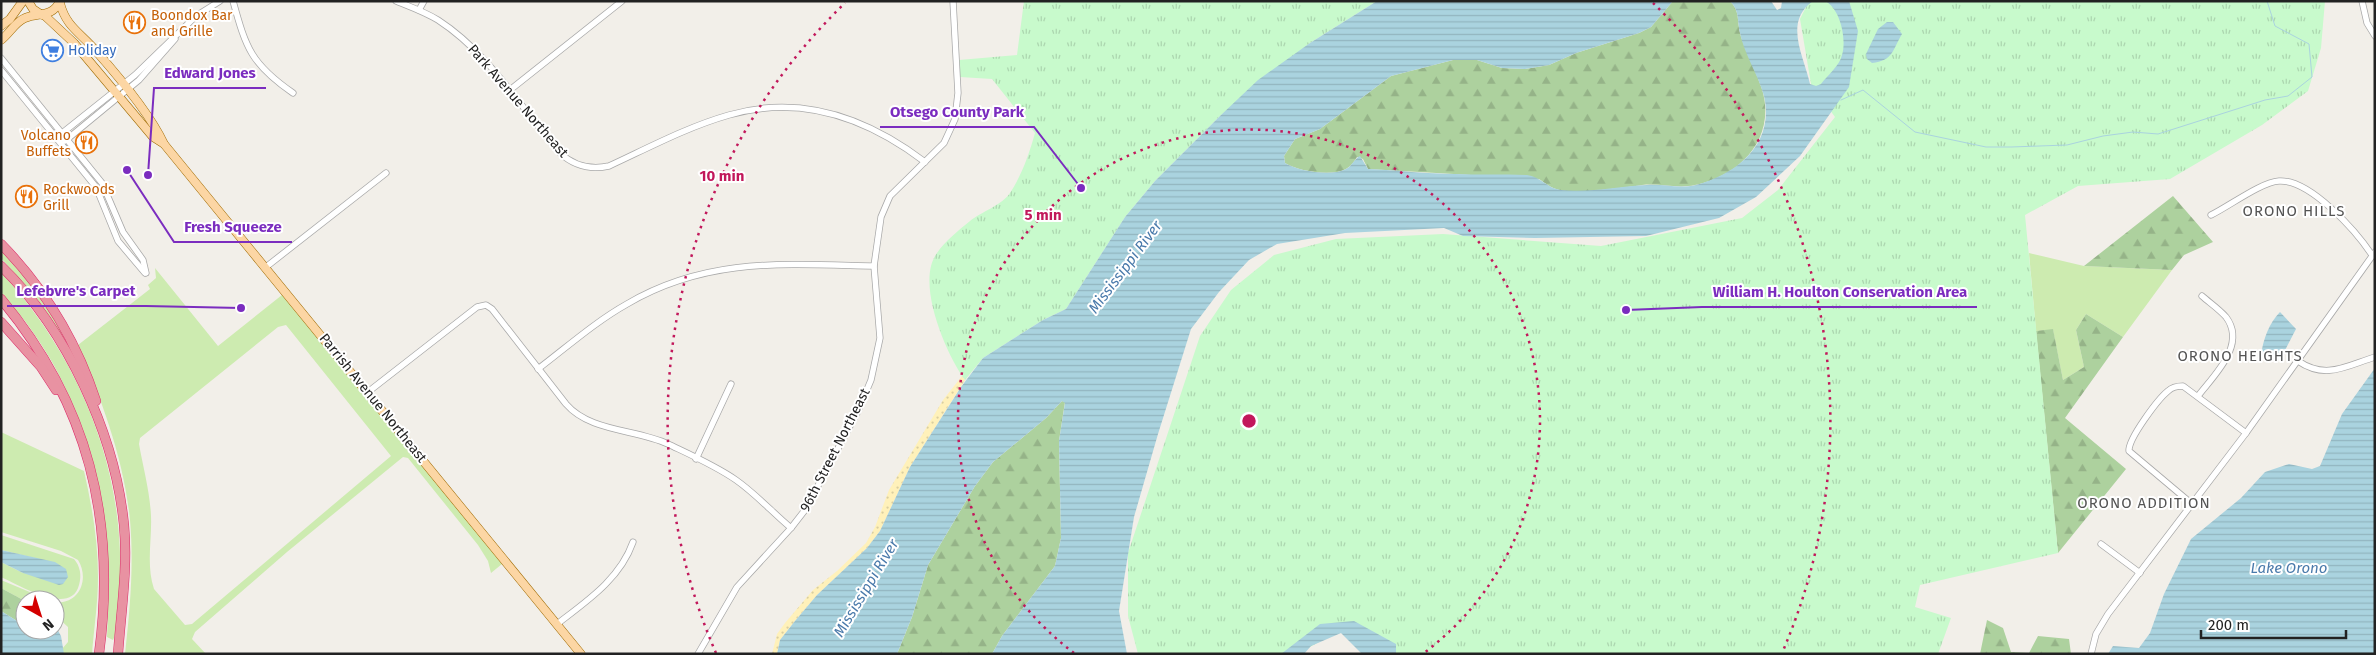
<svg xmlns="http://www.w3.org/2000/svg" width="2376" height="655" viewBox="0 0 2376 655" font-family="'Fira Sans',sans-serif">
  <style>
    .grass { fill: #cdebb0; fill-rule: evenodd }
    .forest { fill: url(#forest-firs) }
    .sand { fill: url(#sand-dots) }
    .park { fill: url(#park-tufts) }
    .water { fill: url(#water-rules) }
    .lines { fill: none; stroke-linecap: round; stroke-linejoin: round }
    .stream { stroke: #aad3df; stroke-width: 1 }
    .minor-casing { stroke: #a9a9a9; stroke-width: 7 }
    .major-casing { stroke: #a06b00; stroke-width: 9 }
    .highway-casing { stroke: #dc2a67; stroke-width: 10 }
    .minor { stroke: #fff; stroke-width: 5.5 }
    .major { stroke: #fcd6a4; stroke-width: 8 }
    .highway { stroke: #e892a2; stroke-width: 9 }
    .ring { fill: none; stroke: #c2185b; stroke-width: 2.5; stroke-dasharray: 2.5 5 }
    .labels { text-anchor: middle; dominant-baseline: central; stroke-width: 4; stroke-linejoin: round; paint-order: stroke }
    .food-label { font-size: 14px; fill: #c56008; stroke: #fff; text-anchor: start }
    .shop-label { font-size: 14px; fill: #366cbe; stroke: #fff; text-anchor: start }
    .street-label { font-size: 14px; fill: #222; stroke: #fff }
    .neighbourhood-label { font-size: 15px; letter-spacing: 1px; fill: #555; stroke: #fff }
    .water-label { font-size: 15px; font-style: italic; fill: #4a7aab; stroke: #fff }
    .centre { fill: #c2185b; stroke: #fff; stroke-width: 2.5 }
    .ring-label { font-size: 15px; text-anchor: middle; font-weight: bold; fill: #c2185b; stroke: #fff; stroke-width: 4; stroke-linejoin: round; paint-order: stroke }
    .leader { fill: none; stroke: #7b2cbf; stroke-width: 2 }
    .callout-dot { fill: #7b2cbf; stroke: #fff; stroke-width: 2 }
    .callout-label { font-size: 15px; text-anchor: middle; font-weight: bold; fill: #7b2cbf; stroke: #fff; stroke-width: 4; stroke-linejoin: round; paint-order: stroke }
  </style>
  <defs>
    <pattern id="forest-firs" width="22" height="20" patternUnits="userSpaceOnUse" patternTransform="scale(1.25)"><rect width="22" height="20" fill="#add19e"/><path d="M5 1l3.5 6h-7zM16 11l3.5 6h-7z" fill="#95b388"/></pattern>
    <pattern id="sand-dots" width="8" height="8" patternUnits="userSpaceOnUse" patternTransform="scale(1.25)"><rect width="8" height="8" fill="#fff1ba"/><path d="M2 2h.1M6 6h.1" fill="none" stroke="#dacea0" stroke-width="1.8" stroke-linecap="round"/></pattern>
    <pattern id="park-tufts" width="24" height="20" patternUnits="userSpaceOnUse" patternTransform="scale(1.25)"><rect width="24" height="20" fill="#c8facc"/><path d="M3 7l-1-3M5 7V3M7 7l1-3M15 17l-1-3M17 17v-4M19 17l1-3" fill="none" stroke="#acd6af"/></pattern>
    <pattern id="water-rules" width="6" height="5" patternUnits="userSpaceOnUse" patternTransform="scale(1.25)"><rect width="6" height="5" fill="#aad3df"/><path d="M0 2.5h6" fill="none" stroke="#92b5bf"/></pattern>
  </defs>
  <rect width="100%" height="100%" fill="#f2efe9"/>
  <g class="grass">
    <polygon points="1,249 46,302 68,345 38,300 1,258"/>
    <polygon points="2029,253 2084,266 2172,270 2123,337 2086,314 2076,330 2084,367 2063,380 2053,330 2036,331"/>
    <path d="M155,268l63,78 64,-51 220,269 -11,9 -3,-12 -10,-16 -70,-87 -5,-1 -116,95 -92,80 -3,7 14,15h-81c5,-45 9,-89 5,-134 -6,-60 -28,-120 -52,-175l72,-56 -2,-4 8,-7zM286,325l105,131 -199,168 -7,1 -31,-36c-8,-24 -2,-49 -3,-73 -1,-24 -8,-49 -12,-72l1,-6 138,-111z"/>
    <path d="M1,272c77,84 123,193 119,308 -1,15 0,48 -7,60l-6,-3c5,-97 -2,-170 -46,-258 -10,-21 -23,-40 -36,-58 -6,-8 -21,-22 -24,-30 -1,-5 0,-14 0,-19z"/>
    <path d="M1,432l83,39c8,35 14,70 14,106 0,26 -4,51 -6,77h-28l-2,-5 6,-7v-15l-13,-12v-13c24,3 35,-23 23,-42l-17,-9 -60,-19z"/>
    <path d="M1,535l73,24c6,7 8,16 5,26 -8,32 -60,0 -78,-8v-15l22,11 24,-12 -46,-11z"/>
    <polygon points="1,580 49,600 25,601 1,588"/>
  </g>
  <g class="forest">
    <path d="M1673,1h57c10,10 7,20 10,32 2,9 8,19 11,28 5,14 13,28 14,43 4,43 -31,73 -70,81 -18,4 -35,-2 -53,0 -21,3 -64,9 -83,5 -8,-2 -14,-7 -20,-11l-171,-10 -5,-10 -6,-2c-3,5 -6,9 -11,12 -15,8 -48,2 -61,-6l-1,-7 11,-17 25,-10 71,-53 62,-16h24l25,8 23,1 24,-4 27,-12 63,-20 12,-6z"/>
    <polygon points="2173,196 2213,242 2184,255 2172,270 2084,266"/>
    <polygon points="2086,314 2123,337 2065,418 2126,469 2058,553 2036,331 2053,329 2063,380 2084,367 2076,330"/>
    <polygon points="1062,401 1065,402 1059,441 1061,538 1055,566 1002,636 992,654 897,654 912,617 928,565 975,486 993,462 1046,418"/>
    <polygon points="1,588 25,601 25,626 1,611"/>
    <polygon points="1987,620 2003,628 2011,652 2029,653 2038,636 2069,639 2071,654 1980,654"/>
  </g>
  <polygon class="sand" points="962,376 965,380 910,467 880,531 867,548 817,595 795,621 780,640 777,654 772,654 777,634 785,623 813,590 837,571 866,543 875,527 889,490 943,400"/>
  <g class="park">
    <path d="M1024,1h353l-67,42 -89,72 -66,66 -30,36 -59,92 -23,11 -60,38 -18,22c-19,-26 -50,-98 -28,-127 8,-12 22,-23 33,-32 11,-9 32,-16 40,-28 12,-18 19,-39 25,-60l-43,-54 -32,-2 -1,-17 58,-5z"/>
    <polygon points="1809,1 2325,1 2321,48 2308,91 2262,125 2170,179 2078,186 2025,215 2058,553 1920,585 1915,607 1951,618 1938,654 1371,654 1341,630 1297,654 1138,654 1128,616 1128,553 1200,336 1231,290 1274,255 1336,239 1443,234 1601,246 1742,218 1778,190 1835,117 1811,84 1800,19"/>
  </g>
  <g class="water">
    <path d="M1377,1h296l-22,26 -12,6 -63,20 -27,12 -24,4 -23,-1 -25,-8h-24l-62,16 -71,53 -25,10 -11,17 1,7c13,8 46,14 61,6 6,-3 8,-10 14,-13l8,13c29,1 58,5 87,5 24,1 48,0 72,1 13,1 21,14 34,15 29,3 58,-4 86,-5 17,-1 32,4 49,0 42,-11 79,-42 68,-89 -6,-22 -20,-42 -24,-63 -3,-12 0,-22 -10,-32h41l6,9 4,-2 1,-7h31c-30,21 -9,55 -3,83l6,2 5,-2c6,-8 19,-19 21,-29 5,-16 -2,-47 -17,-54h24l9,30 -9,56 -49,69 -44,41 -37,21 -73,18 -111,2 -72,-2 -19,-8 -99,5 -68,11 -28,16 -30,32 -28,37 -33,105 -24,83 -15,94 8,43h-135l10,-18 53,-70 6,-28 -2,-97 6,-38 -3,-2 -16,17 -53,44 -18,24 -47,79 -16,52 -15,37h-120l3,-14 15,-19 22,-26 50,-47 13,-17 30,-64 51,-80 22,-29 60,-38 23,-11 59,-92 30,-36 66,-66 37,-35 52,-37z"/>
    <path d="M1887,22h6l9,12c-9,15 -9,27 -30,29l-5,-4 -1,-5 12,-25z"/>
    <path d="M2280,312l16,17 -13,25 -8,6 -14,-5c2,-15 8,-32 19,-43z"/>
    <polygon points="2375,368 2375,654 2108,654 2113,646 2139,648 2150,633 2164,594 2191,539 2241,498 2265,472 2289,464 2312,469 2320,466 2342,414"/>
    <polygon points="1,550 55,562 66,569 68,577 63,584 59,585 23,573 1,562"/>
    <polygon points="1,611 25,626 25,630 55,630 55,625 61,636 64,654 1,654"/>
    <polygon points="1354,621 1396,644 1396,654 1362,654 1341,633 1311,646 1304,654 1281,654 1320,624"/>
  </g>
  <g class="lines">
    <polyline class="stream" points="1841,100 1863,90 1915,132 1986,147 2011,147 2067,145 2103,136 2133,132 2158,134 2265,100 2288,96 2312,77 2309,44 2275,26 2267,1"/>
    <defs>
      <g id="minor">
        <path d="M233,1c13,47 18,63 60,92"/>
        <path d="M396,1c15,6 29,11 42,19 51,33 83,88 122,133 14,13 30,17 49,13 39,-18 78,-39 120,-51 72,-21 138,3 196,47"/>
        <polyline points="2362,1 2367,23 2375,36"/>
        <polyline points="419,10 424,1"/>
        <polyline points="1,58 102,183 123,232 143,260 146,273"/>
        <polyline points="1,70 96,187 118,241 145,273"/>
        <polyline points="510,90 622,1"/>
        <polyline points="61,134 135,75 196,16 220,1"/>
        <polyline points="65,141 139,80 175,39"/>
        <path d="M2211,215c17,-8 50,-33 68,-34 31,-2 77,50 93,74"/>
        <polyline points="266,267 386,173"/>
        <path d="M2298,361c28,19 48,5 77,-4"/>
        <path d="M538,369c29,-22 57,-47 89,-65 80,-47 158,-40 247,-38"/>
        <path d="M368,392l109,-85 9,-2 6,4 74,95c24,28 70,25 102,40 23,11 48,22 68,36 20,14 37,33 55,48"/>
        <path d="M2198,396c16,-21 49,-51 28,-79 -7,-8 -16,-14 -24,-21"/>
        <polyline points="696,459 731,384"/>
        <path d="M2192,504l-63,-53c-1,-12 29,-52 39,-60 4,-4 9,-5 15,-5l63,47"/>
        <polyline points="2101,544 2140,573"/>
        <path d="M557,624c30,-23 63,-45 76,-82"/>
        <polyline points="698,654 737,587 791,528 805,510 858,411 871,380 880,338 874,266 881,217 890,196 944,143 955,119 958,93 953,1"/>
        <polyline points="2091,654 2096,634 2108,614 2246,433 2375,252"/>
      </g>
      <g id="major">
        <polyline points="28,1 33,9 42,15"/>
        <path d="M60,3c6,24 21,30 36,48 23,26 54,63 68,93l417,510"/>
        <polyline points="44,15 74,43 153,137 164,144"/>
        <polyline points="1,26 10,19 23,1"/>
        <path d="M1,40c9,-7 14,-18 24,-22 14,-6 27,0 35,-17"/>
      </g>
      <g id="highway">
        <path d="M1,244c45,46 75,96 95,157"/>
        <path d="M1,266c66,64 114,168 123,259 4,43 -3,86 -6,129"/>
        <path d="M1,299c87,104 116,221 98,355"/>
        <polyline points="1,322 41,367 56,390"/>
      </g>
    </defs>
    <use href="#minor" class="minor-casing"/>
    <use href="#major" class="major-casing"/>
    <use href="#highway" class="highway-casing"/>
    <use href="#minor" class="minor"/>
    <use href="#major" class="major"/>
    <use href="#highway" class="highway"/>
  </g>
  <g class="ring">
    <path d="M1074 653A291 291 0 1 1 1424 653"/>
    <path d="M716 653A581 581 0 0 1 845 3M1653 3A581 581 0 0 1 1782 653"/>
  </g>
  <defs>
    <symbol id="restaurant-ring" viewBox="-11 -11 22 22"><circle r="9.5" fill="#fff" stroke="#e8710a" stroke-width="1.5"/><path d="M-5-6h1v4h1v-4h1v4h1v-4h1v5L-1.5 .5V6h-2V.5L-5-1ZM5-6V6H3V1.5H1.5Q1.5-4 5-6Z" fill="#e8710a"/></symbol>
    <symbol id="supermarket-ring" viewBox="-11 -11 22 22"><circle r="9.5" fill="#fff" stroke="#3f7fe0" stroke-width="1.5"/><path d="M-6-5.5h2.5l.6 2H6L4.5 2H-2.5L-4.4-4H-6ZM-1.5 3.2a1.3 1.3 0 1 0 .1 0ZM3 3.2a1.3 1.3 0 1 0 .1 0Z" fill="#3f7fe0"/></symbol>
  </defs>
  <g fill-rule="evenodd">
    <use href="#restaurant-ring" x="122" y="10" width="25" height="25"/>
    <use href="#supermarket-ring" x="40" y="38" width="25" height="25"/>
    <use href="#restaurant-ring" x="74" y="130" width="25" height="25"/>
    <use href="#restaurant-ring" x="14" y="184" width="25" height="25"/>
  </g>
  <g class="labels">
    <g class="food-label">
      <text x="151" y="15">Boondox Bar<tspan x="151" dy="16">and Grille</tspan></text>
      <text x="71" y="135" text-anchor="end">Volcano<tspan x="71" dy="16">Buffets</tspan></text>
      <text x="43" y="189">Rockwoods<tspan x="43" dy="16">Grill</tspan></text>
    </g>
    <g class="shop-label">
      <text x="68" y="50">Holiday</text>
    </g>
    <g class="street-label">
      <text transform="translate(518 101) rotate(49)">Park Avenue Northeast</text>
      <text transform="translate(373 398) rotate(51)">Parrish Avenue Northeast</text>
      <text transform="translate(835 450) rotate(-63)">96th Street Northeast</text>
    </g>
    <g class="neighbourhood-label">
      <text x="2294" y="211">ORONO HILLS</text>
      <text x="2240" y="356">ORONO HEIGHTS</text>
      <text x="2144" y="503">ORONO ADDITION</text>
    </g>
    <g class="water-label">
      <text transform="translate(1125 267) rotate(-53)">Mississippi River</text>
      <text x="2289" y="568">Lake Orono</text>
      <text transform="translate(866 588) rotate(-59)">Mississippi River</text>
    </g>
  </g>
  <circle cx="1249" cy="421" r="8" class="centre"/>
  <g class="ring-label">
    <text x="722" y="181">10 min</text>
    <text x="1043" y="220">5 min</text>
  </g>
  <path class="leader" d="M148 175L154 88H266M1081 188L1034 127H880M127 170L174 242H292M241 308L146 306H7M1626 310L1702 307H1977"/>
  <g class="callout-dot">
    <circle cx="148" cy="175" r="5"/>
    <circle cx="1081" cy="188" r="5"/>
    <circle cx="127" cy="170" r="5"/>
    <circle cx="241" cy="308" r="5"/>
    <circle cx="1626" cy="310" r="5"/>
  </g>
  <g class="callout-label">
    <text x="210" y="78">Edward Jones</text>
    <text x="957" y="117">Otsego County Park</text>
    <text x="233" y="232">Fresh Squeeze</text>
    <text x="76" y="296">Lefebvre's Carpet</text>
    <text x="1840" y="297">William H. Houlton Conservation Area</text>
  </g>
  <rect width="2376" height="655" fill="none" stroke="#222222" stroke-width="5"/>
  <g transform="translate(40 615) rotate(141)"><circle r="24" fill="#ffffff" stroke="#a7a7a7"/>
  <path d="M0-4L9 19L0 12L-9 19Z" fill="#d40000"/>
  <text y="-8" font-size="14" font-weight="bold" text-anchor="middle" fill="#222222">N</text>
  </g>
  <path d="M2201 630v8h145v-8" fill="none" stroke="#222222" stroke-width="2.5"/>
  <text x="2208" y="630" font-size="15" fill="#222222" stroke="#ffffff" stroke-width="4" paint-order="stroke">200 m</text>
</svg>
